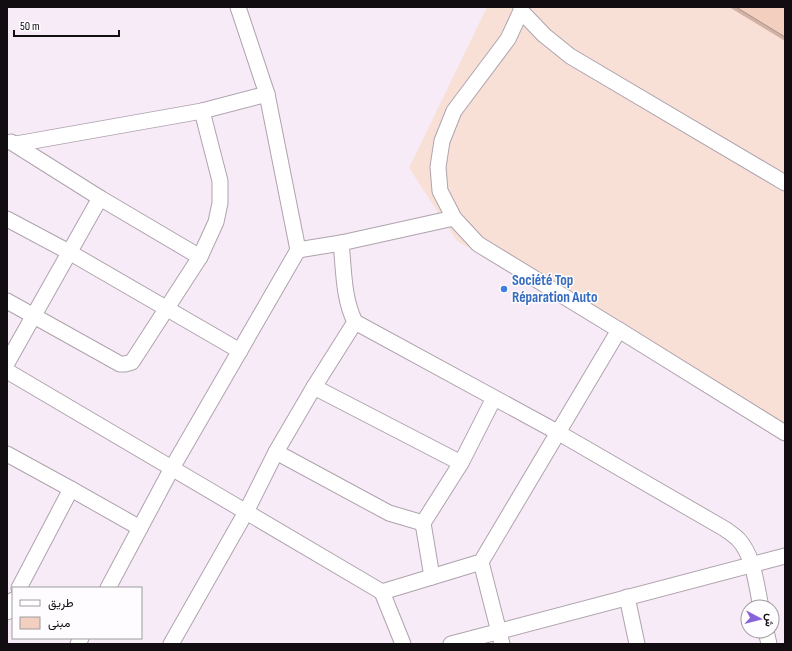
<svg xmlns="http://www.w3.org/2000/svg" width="792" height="651" viewBox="0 0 792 651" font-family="'Sofia Sans Condensed',Vazirmatn,sans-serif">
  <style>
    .industrial { fill: #f8e0d6 }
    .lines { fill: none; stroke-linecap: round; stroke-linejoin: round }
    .minor-casing { stroke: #afa3ae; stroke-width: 17 }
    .minor { stroke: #fff; stroke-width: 15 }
    .wall { fill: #d1b2a4 }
    .building { fill: #f3cfbf; stroke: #aa9186 }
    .shop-dot { fill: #3f7fe0; stroke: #fefcfe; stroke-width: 1.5 }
    .labels { text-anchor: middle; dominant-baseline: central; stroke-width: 3; stroke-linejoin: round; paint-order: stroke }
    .shop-label { font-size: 15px; font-weight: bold; fill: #366cbe; stroke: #fefcfe; text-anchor: start }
  </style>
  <rect width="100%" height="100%" fill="#f7ebf7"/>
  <polygon class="industrial" points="487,7 785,7 785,434 457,241 409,168"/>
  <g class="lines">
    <defs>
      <g id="minor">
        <polyline points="521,7 521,11 508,39 454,111 442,141 438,167 440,191 454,218 478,244 619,330 785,433"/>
        <polyline points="521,11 544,35 570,56 785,183"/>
        <polyline points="11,142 100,198 200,257"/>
        <polyline points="16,144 202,111 267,94"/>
        <polyline points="7,219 69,252 240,351"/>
        <path d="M341,243c3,27 2,55 14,79l204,111 166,96c4,3 9,6 13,10 16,17 18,45 23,68"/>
        <polyline points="298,250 341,243 454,218"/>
        <polyline points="7,301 120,364 125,364 132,362 200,257 216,222 220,203 220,181 202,111"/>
        <polyline points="7,363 100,198"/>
        <polyline points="7,371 382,592 403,644"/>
        <polyline points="314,387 461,463"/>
        <polyline points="276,452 389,513 423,523"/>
        <polyline points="7,454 71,489 140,528"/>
        <polyline points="481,562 502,644"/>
        <polyline points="432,577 423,523 461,463 494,398"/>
        <polyline points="19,588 71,489"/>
        <polyline points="108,588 172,468 298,250 267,94 238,7"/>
        <polyline points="382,592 481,562 619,330"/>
        <polyline points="627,597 637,644"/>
        <polyline points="7,612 13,600"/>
        <polyline points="766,631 769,644"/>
        <polyline points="78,644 81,638"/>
        <polyline points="171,644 246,512 276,452 314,387 355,322"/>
        <polyline points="451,644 785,556"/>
      </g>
    </defs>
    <use href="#minor" class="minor-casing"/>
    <use href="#minor" class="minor"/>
  </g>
  <polygon class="wall" points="729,7 785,7 785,41"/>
  <polygon class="building" points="736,7 785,7 785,37"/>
  <circle class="shop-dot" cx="504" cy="289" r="4"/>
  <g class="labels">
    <g class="shop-label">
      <text x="512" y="280">Société Top<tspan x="512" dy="17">Réparation Auto</tspan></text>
    </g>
  </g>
  <rect width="792" height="651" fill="none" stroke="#110d11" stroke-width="16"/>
  <rect x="12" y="587" width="130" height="52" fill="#fefcfe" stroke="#9f9c9f"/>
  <rect x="20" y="600" width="20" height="6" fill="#ffffff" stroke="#9f9c9f"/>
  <text x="48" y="607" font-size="12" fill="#110d11">طريق</text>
  <rect x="20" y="617" width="20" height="12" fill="#f3cfbf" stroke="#9f9c9f"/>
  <text x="48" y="627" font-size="12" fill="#110d11">مبنى</text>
  <g transform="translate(760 619) rotate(97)"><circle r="19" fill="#fefcfe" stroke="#9f9c9f"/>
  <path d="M0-3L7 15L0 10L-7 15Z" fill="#8961db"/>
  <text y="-6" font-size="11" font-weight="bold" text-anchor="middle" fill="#110d11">ش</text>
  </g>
  <path d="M14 30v6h105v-6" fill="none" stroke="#110d11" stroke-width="2"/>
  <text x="20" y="30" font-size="12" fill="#110d11" stroke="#fefcfe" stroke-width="3" paint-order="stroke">50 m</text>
</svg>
